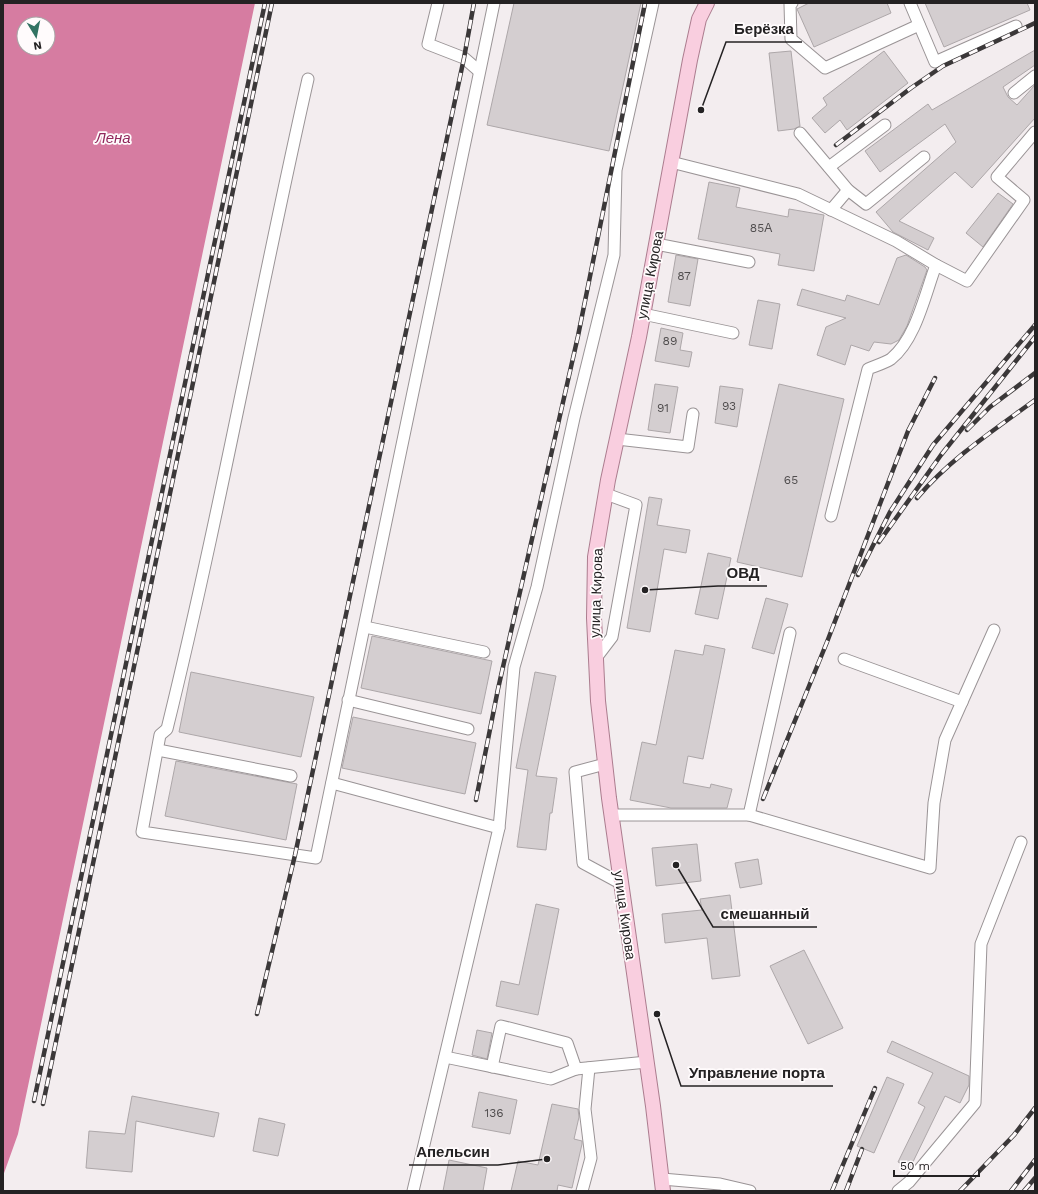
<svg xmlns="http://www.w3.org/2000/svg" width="1038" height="1194" viewBox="0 0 1038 1194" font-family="'Work Sans',sans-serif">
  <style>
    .water { fill: #d67ca1; fill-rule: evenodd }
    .building { fill: #d4ced0; stroke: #ada7a9 }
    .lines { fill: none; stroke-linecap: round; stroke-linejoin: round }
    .minor-casing { stroke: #9a9496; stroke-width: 13 }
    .major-casing { stroke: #ac7d8f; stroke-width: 16 }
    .minor { stroke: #fff; stroke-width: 11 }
    .major { stroke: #f9cedf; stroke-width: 14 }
    .rail-casing { stroke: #3b3839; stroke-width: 4.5 }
    .rail { stroke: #fffbfc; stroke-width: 3; stroke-dasharray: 9; stroke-linecap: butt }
    .labels { text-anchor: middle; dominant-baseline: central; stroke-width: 3.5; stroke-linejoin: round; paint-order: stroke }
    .number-label { font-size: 12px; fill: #504d4e }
    .street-label { font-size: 14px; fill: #242223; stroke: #fffbfc }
    .water-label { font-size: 15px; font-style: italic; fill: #91275c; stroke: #fffbfc }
    .leader { fill: none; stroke: #242223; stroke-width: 1.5 }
    .callout-dot { fill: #242223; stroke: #fffbfc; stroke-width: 1.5 }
    .callout-label { font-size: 15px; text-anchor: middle; font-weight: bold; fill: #242223; stroke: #fffbfc; stroke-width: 3.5; stroke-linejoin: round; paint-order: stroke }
  </style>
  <rect width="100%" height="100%" fill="#f3edef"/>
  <path class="water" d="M3,3h252l-237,1131 -15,42zM24,24h24v24h-24z"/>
  <g class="building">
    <polygon points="514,3 641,3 609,151 487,125"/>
    <polygon points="809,3 887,3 891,13 814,47 797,9"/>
    <polygon points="925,3 1027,3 1030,10 944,47"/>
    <polygon points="1035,50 1035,65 1003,87 1008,97 1017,105 1035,85 1035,118 972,188 955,172 899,221 934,238 928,250 893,232 876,212 956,142 945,124 880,172 865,151 928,104 932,110"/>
    <polygon points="791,51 800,126 794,129 778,131 769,53"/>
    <polygon points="884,51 908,83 847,130 840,120 825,133 812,118 827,105 823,98"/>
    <polygon points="709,182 740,188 736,207 788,217 789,209 824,215 814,271 778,265 780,254 698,239"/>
    <polygon points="998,193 1013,204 983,247 966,233"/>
    <polygon points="676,255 698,259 690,306 668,302"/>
    <polygon points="906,255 925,267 927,270 907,326 899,340 891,344 874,342 869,351 851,345 845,365 817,355 826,327 846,318 797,305 802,289 845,301 847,295 879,305 897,258"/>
    <polygon points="758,300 780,304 772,349 749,345"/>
    <polygon points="661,328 683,333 680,350 692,352 689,367 655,361"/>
    <polygon points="655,384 678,387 670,433 648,430"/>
    <polygon points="779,384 844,399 802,577 737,562"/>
    <polygon points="720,386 743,389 737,427 715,423"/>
    <polygon points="649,497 662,499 657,525 690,530 686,553 664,549 650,632 627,628"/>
    <polygon points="708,553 731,558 718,619 695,614"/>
    <polygon points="766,598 788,604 774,654 752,648"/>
    <polygon points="372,636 492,661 481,714 361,688"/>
    <polygon points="705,645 725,649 703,759 688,756 683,783 710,788 711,784 732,789 727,808 671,808 630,800 642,742 656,745 675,650 703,655"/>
    <polygon points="191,672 314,697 301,757 179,732"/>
    <polygon points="535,672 556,676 536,776 557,778 552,813 550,813 546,850 517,847 528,770 516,768"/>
    <polygon points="353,717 476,743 465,794 342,768"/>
    <polygon points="176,761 297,784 286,840 165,816"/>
    <polygon points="697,844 701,881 656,886 652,848"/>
    <polygon points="758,859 762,884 740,888 735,863"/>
    <polygon points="730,895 740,976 712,979 707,938 665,943 662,914 702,910 700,899"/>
    <polygon points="536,904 559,909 538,1015 496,1006 501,981 519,985"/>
    <polygon points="804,950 843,1028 808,1044 770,966"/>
    <polygon points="477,1030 492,1033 487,1059 472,1055"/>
    <polygon points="892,1041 969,1076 969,1085 960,1103 945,1096 910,1168 898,1162 925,1107 918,1103 933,1073 887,1052"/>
    <polygon points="887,1077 904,1084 874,1153 857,1146"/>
    <polygon points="479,1092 517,1100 510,1134 472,1127"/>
    <polygon points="132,1096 219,1113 214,1137 136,1121 132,1172 86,1168 89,1131 125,1134"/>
    <polygon points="552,1104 578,1109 579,1117 574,1139 582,1141 582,1144 572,1188 558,1185 557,1191 511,1191 518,1161 538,1165"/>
    <polygon points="259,1118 285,1124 278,1156 253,1151"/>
    <polygon points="449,1160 487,1168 483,1191 443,1191"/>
  </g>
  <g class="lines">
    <defs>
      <g id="minor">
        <polyline points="438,3 428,44 464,58 479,71"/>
        <polyline points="792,3 790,4 791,39 825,68 919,25"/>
        <polyline points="910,3 935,62 1016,26"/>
        <path d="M308,79c-49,216 -88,435 -141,650l-7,6 -18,97 174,26 178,-855"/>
        <polyline points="1014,93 1035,76"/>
        <polyline points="800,133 848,190"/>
        <path d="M671,162l127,32 98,47 40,24c-11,29 -20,74 -45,94 -6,4 -16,7 -23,10l-37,147"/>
        <polyline points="829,167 885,125"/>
        <polyline points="831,210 848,190 866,204 924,157"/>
        <polyline points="656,244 749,262"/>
        <polyline points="936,265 967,281 1024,200 997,177 1035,132"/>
        <polyline points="643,314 733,333"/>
        <polyline points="617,439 688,447 693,414"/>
        <polyline points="365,627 484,652"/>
        <polyline points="596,658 612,637 636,505 606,494"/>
        <polyline points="844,659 962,702"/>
        <polyline points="348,700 468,729"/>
        <polyline points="158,750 291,776"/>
        <polyline points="605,764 575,772 583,863 620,883"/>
        <polyline points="332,783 499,828 413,1191"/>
        <polyline points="611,815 749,815 790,633"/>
        <polyline points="749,815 930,868 934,803 945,740 994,630"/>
        <polyline points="499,828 514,667 537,587 574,418 614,255 616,170 653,3"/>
        <polyline points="445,1057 551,1079 576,1069 647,1062"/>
        <polyline points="492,1067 501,1026 567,1043 576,1069"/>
        <polyline points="662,1179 720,1184 750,1191"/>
        <polyline points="582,1191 591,1158 585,1109 589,1068"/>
        <polyline points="898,1191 909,1182 975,1103 981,944 1021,842"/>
      </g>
      <polyline id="major" points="663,1191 653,1106 609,798 598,701 594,618 595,557 608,480 639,337 690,60 699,19 707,3"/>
    </defs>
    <use href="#minor" class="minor-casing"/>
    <use href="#major" class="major-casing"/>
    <use href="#minor" class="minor"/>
    <use href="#major" class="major"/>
    <defs>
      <g id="rail">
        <polyline points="836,145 911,88 943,66 1035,23"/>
        <polyline points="967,430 990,407 1035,373"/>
        <path d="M917,498c33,-39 77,-68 118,-98"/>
        <polyline points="879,542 941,455 1035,337"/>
        <polyline points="858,575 890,512 933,445 1035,325"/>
        <polyline points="763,799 827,642 908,431 935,378"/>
        <polyline points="476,800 498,689 578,336 645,3"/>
        <polyline points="257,1014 295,855 464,58 474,3"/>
        <polyline points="34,1101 265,3"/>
        <polyline points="43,1104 272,3"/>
        <polyline points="832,1191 875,1088"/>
        <polyline points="846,1191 862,1149"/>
        <polyline points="960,1191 1014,1135 1035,1108"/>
        <polyline points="1011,1191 1035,1160"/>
        <polyline points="1024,1191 1035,1178"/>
      </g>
    </defs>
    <use href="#rail" class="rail-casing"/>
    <use href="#rail" class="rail"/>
  </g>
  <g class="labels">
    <g class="number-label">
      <text x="761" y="228">85А</text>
      <text x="684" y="276">87</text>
      <text x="670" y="341">89</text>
      <text x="729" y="406">93</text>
      <text x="663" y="408">91</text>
      <text x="791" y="480">65</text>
      <text x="494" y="1113">136</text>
    </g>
    <g class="street-label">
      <text transform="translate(650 275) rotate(-79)">улица Кирова</text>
      <text transform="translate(596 593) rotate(-88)">улица Кирова</text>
      <text transform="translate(625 915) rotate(82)">улица Кирова</text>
    </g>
    <g class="water-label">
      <text x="113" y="138">Лена</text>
    </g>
  </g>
  <path class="leader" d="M701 110L726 42H802M645 590L718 586H767M676 865L713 927H817M657 1014L681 1086H833M547 1159L498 1165H409"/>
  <g class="callout-dot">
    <circle cx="701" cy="110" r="4"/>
    <circle cx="645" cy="590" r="4"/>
    <circle cx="676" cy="865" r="4"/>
    <circle cx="657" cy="1014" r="4"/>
    <circle cx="547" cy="1159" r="4"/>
  </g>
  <g class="callout-label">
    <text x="764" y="34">Берёзка</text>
    <text x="743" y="578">ОВД</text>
    <text x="765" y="919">смешанный</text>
    <text x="757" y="1078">Управление порта</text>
    <text x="453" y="1157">Апельсин</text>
  </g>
  <rect width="1038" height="1194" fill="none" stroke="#242223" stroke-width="8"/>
  <g transform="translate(36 36) rotate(170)"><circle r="19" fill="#fffbfc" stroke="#a7a4a5"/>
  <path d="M0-3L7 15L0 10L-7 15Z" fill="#327363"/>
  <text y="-6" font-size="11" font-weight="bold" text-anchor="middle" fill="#242223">N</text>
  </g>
  <path d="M894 1170v6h85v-6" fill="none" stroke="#242223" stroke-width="2"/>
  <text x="900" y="1170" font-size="12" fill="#242223" stroke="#fffbfc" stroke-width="3" paint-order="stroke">50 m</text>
</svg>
